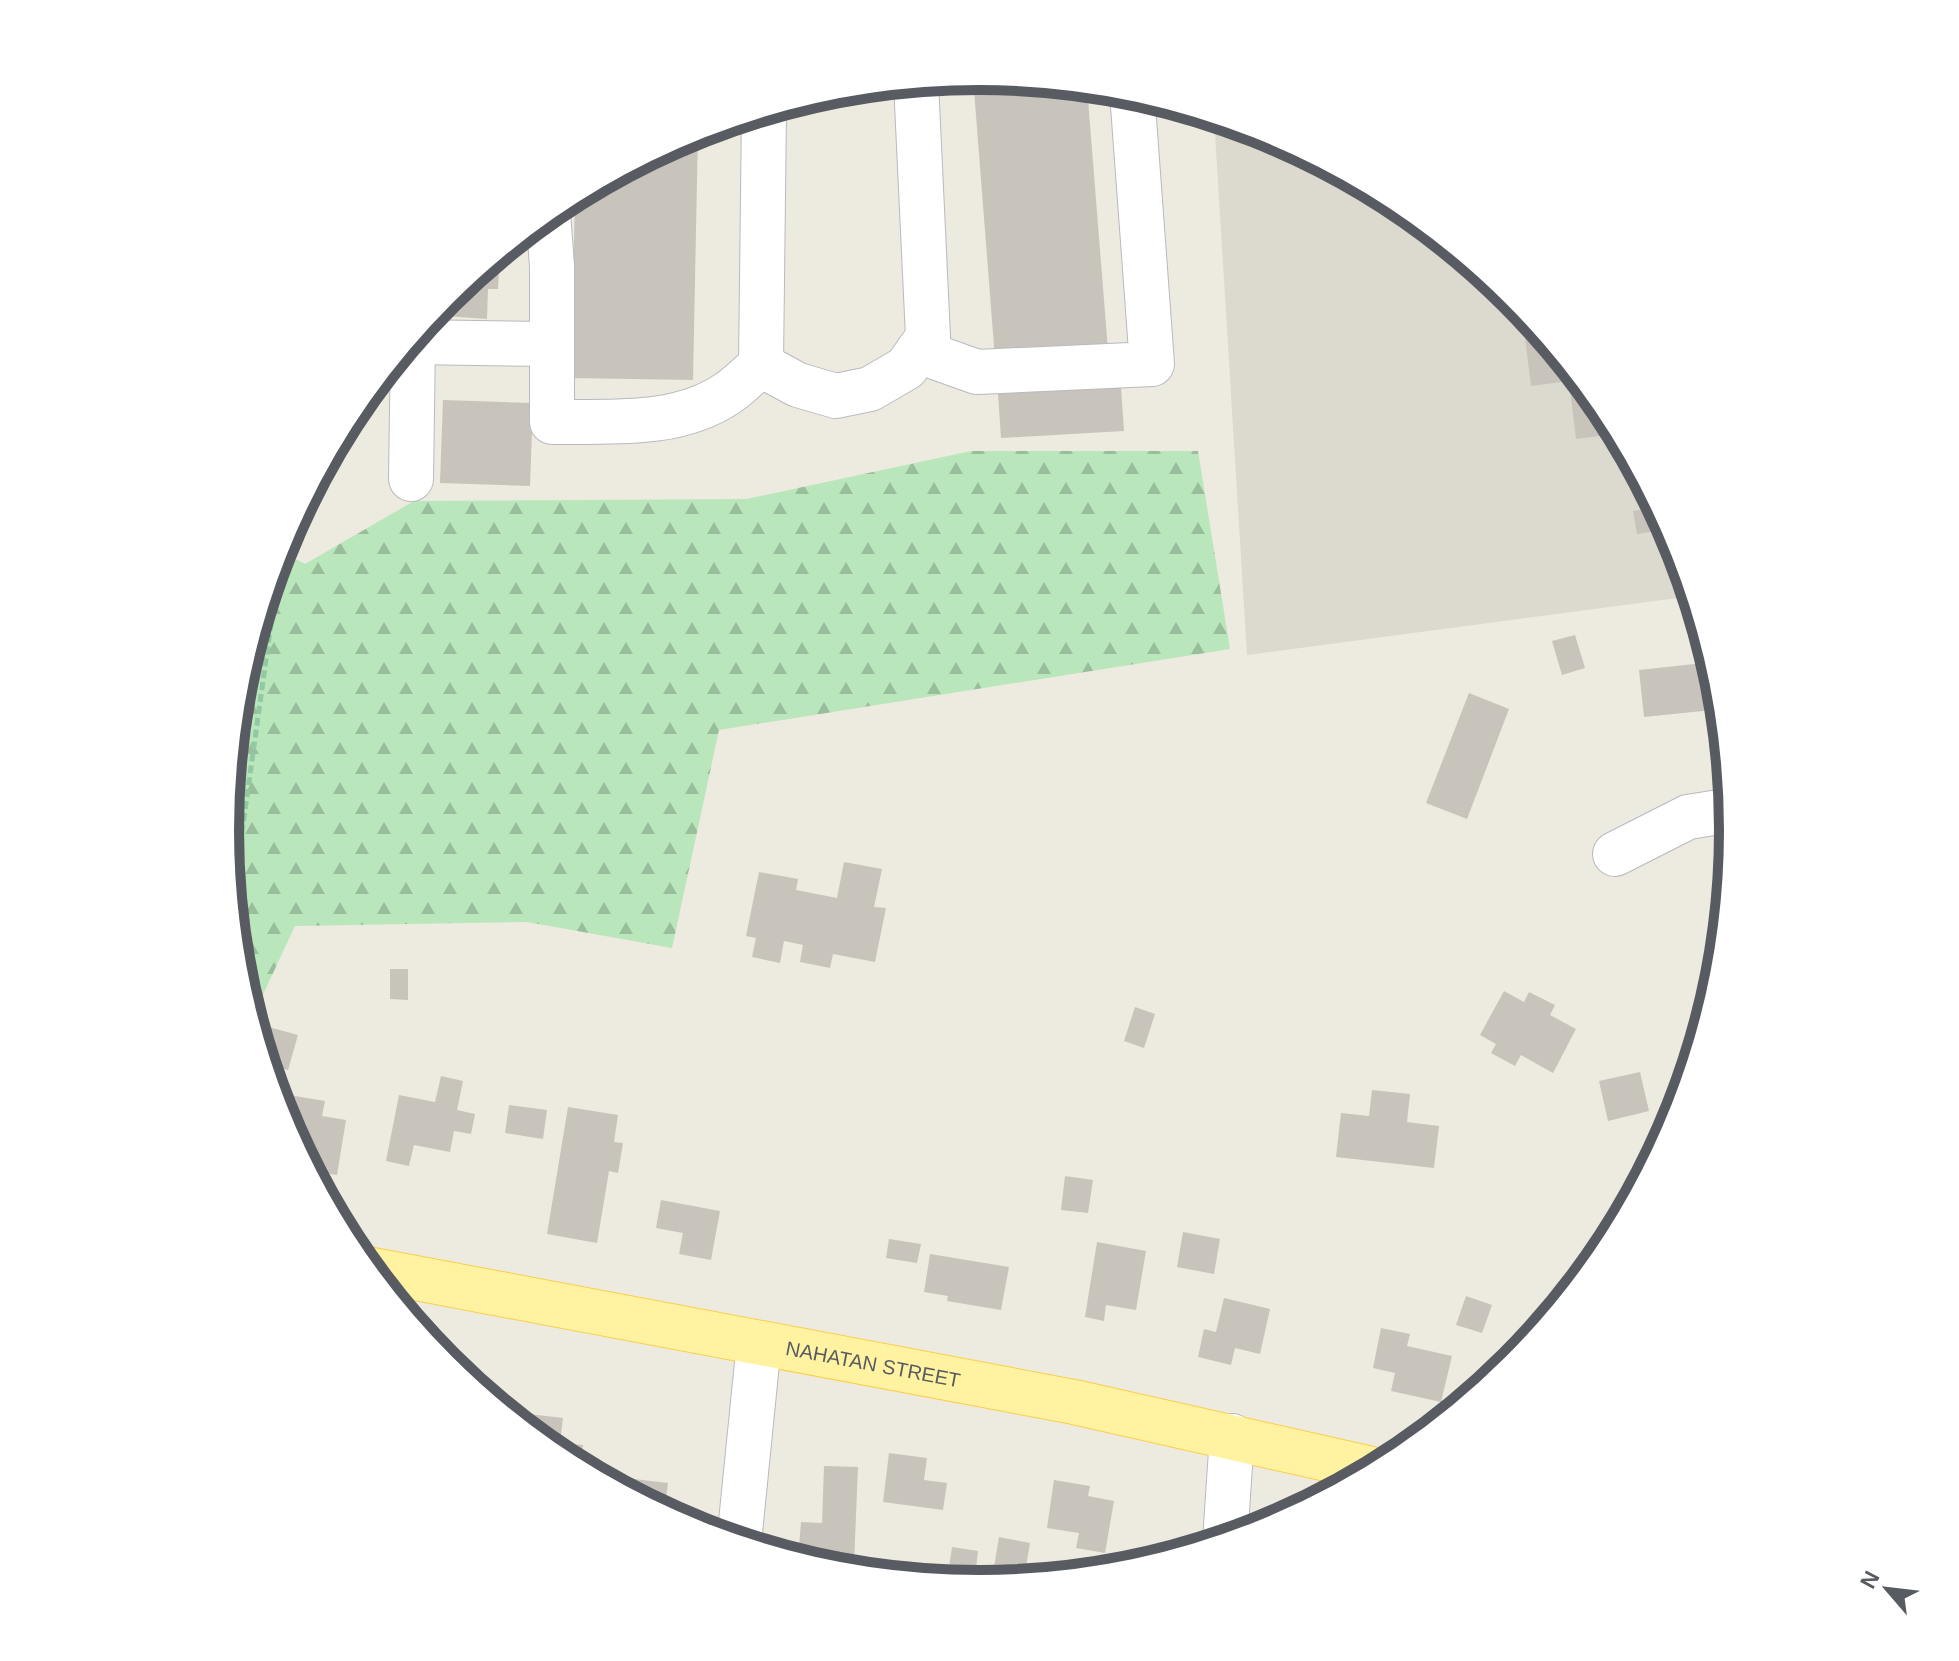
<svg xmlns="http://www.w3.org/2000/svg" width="1959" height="1661" viewBox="0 0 1959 1661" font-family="Helvetica,sans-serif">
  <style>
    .education { fill: #dcd9ce }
    .forest { fill: url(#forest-firs) }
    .building { fill: #c8c4bc }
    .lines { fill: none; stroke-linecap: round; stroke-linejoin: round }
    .minor-casing { stroke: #b8bac0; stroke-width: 46 }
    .major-casing { stroke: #fbcf4a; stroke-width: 46 }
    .path { stroke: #92c8a3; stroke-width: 5; stroke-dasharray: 8 4; stroke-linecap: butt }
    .minor { stroke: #fff; stroke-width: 44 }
    .major { stroke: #fff3a2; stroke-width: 44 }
    .labels { text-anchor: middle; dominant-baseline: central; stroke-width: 6; stroke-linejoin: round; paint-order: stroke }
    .street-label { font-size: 20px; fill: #585c62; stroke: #fff }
    .rim { fill: none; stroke: #585c62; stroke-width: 10 }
  </style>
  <defs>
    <pattern id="forest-firs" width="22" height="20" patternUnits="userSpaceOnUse" patternTransform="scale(2)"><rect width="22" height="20" fill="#b9e7bb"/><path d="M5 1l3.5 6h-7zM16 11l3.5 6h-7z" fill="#99be9b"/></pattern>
  </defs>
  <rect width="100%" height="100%" fill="#edeadf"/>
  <polygon class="education" points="1214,117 1269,134 1399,203 1513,297 1607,412 1677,542 1693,596 1247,655"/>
  <polygon class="forest" points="971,451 1198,451 1230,649 719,730 672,948 527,922 295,926 252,1018 239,977 225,830 240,683 280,551 305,564 414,501 747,499"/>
  <g class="building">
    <polygon points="980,76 1087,87 1108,350 995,359 973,77"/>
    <polygon points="698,131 693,380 571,378 575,195"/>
    <polygon points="500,252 498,289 488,289 487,319 431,315 446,297"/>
    <polygon points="1522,313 1526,313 1607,412 1614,425 1615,434 1576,439 1569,381 1531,386"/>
    <polygon points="1121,387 1124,431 1001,438 998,394"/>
    <polygon points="443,400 533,403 530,486 440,483"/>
    <polygon points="1658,507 1670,529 1637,534 1633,511"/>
    <polygon points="1575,635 1585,668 1562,675 1552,641"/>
    <polygon points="1713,662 1718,680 1722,709 1644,717 1639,670"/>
    <polygon points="1469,693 1509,709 1467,819 1426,803"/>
    <polygon points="844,862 882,869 874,907 886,908 875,962 833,954 830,968 800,962 803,945 784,941 780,963 752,957 756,938 746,936 759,872 798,879 796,890 837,898"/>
    <polygon points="390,969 408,969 408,1000 390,999"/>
    <polygon points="1716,990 1696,1054 1696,1056 1684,1043 1693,1035 1687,1028 1701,1014 1696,1008"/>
    <polygon points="1504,991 1524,1002 1529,992 1555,1005 1550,1015 1576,1029 1553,1073 1521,1055 1515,1066 1491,1053 1496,1044 1480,1035"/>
    <polygon points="1135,1007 1155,1014 1144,1048 1124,1041"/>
    <polygon points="265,1026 298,1035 288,1070 266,1064 260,1046"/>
    <polygon points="1640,1072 1649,1111 1608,1121 1599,1081"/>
    <polygon points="441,1076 463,1081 457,1110 475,1114 471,1134 454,1131 450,1152 414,1145 409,1166 386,1161 399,1095 435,1102"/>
    <polygon points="1372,1090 1410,1094 1407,1122 1439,1126 1434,1168 1336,1157 1341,1113 1369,1116"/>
    <polygon points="289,1095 325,1101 322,1116 346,1120 337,1175 310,1171 284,1122"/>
    <polygon points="509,1105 547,1110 543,1139 505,1133"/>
    <polygon points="568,1107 618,1115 614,1142 623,1143 618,1173 609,1171 597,1243 547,1234"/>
    <polygon points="1065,1176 1093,1180 1088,1213 1061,1210"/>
    <polygon points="661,1200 720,1211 711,1260 679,1254 683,1233 656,1228"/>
    <polygon points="1183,1232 1220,1239 1214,1274 1177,1267"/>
    <polygon points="889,1239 921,1244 917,1263 886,1258"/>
    <polygon points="1097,1242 1146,1251 1136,1310 1106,1305 1104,1321 1085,1317"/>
    <polygon points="930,1254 1009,1267 1001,1310 947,1301 948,1296 924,1292"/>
    <polygon points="1466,1296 1492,1305 1482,1333 1456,1325"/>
    <polygon points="1224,1298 1270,1309 1260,1354 1235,1348 1231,1365 1198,1357 1204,1329 1216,1332"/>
    <polygon points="1381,1328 1410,1334 1407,1346 1452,1356 1441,1402 1391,1391 1395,1373 1373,1368"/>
    <polygon points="521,1413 563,1418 560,1443 583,1445 581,1469 560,1458 520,1425"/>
    <polygon points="889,1453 927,1458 924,1480 947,1483 943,1510 883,1502"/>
    <polygon points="824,1466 858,1467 854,1564 798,1560 801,1522 822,1523"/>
    <polygon points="626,1478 668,1483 664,1513 624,1492"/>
    <polygon points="1054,1480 1090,1486 1088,1496 1114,1501 1105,1553 1076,1548 1079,1533 1047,1528"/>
    <polygon points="999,1537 1030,1543 1024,1578 993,1573"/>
    <polygon points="952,1547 978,1551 975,1578 948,1574"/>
  </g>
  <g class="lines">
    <defs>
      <g id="minor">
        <path d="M548,213l4,53v156c58,-1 125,6 176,-29 12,-8 22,-19 33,-28l37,20 38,11 34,-7 36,-21 22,-31 -12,-255"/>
        <polyline points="409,342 552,344"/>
        <polyline points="918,351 977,372 1152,364 1132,92"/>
        <polyline points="761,365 764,111"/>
        <polyline points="411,479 413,342"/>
        <polyline points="1615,854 1688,817 1732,810"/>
        <polyline points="1225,1541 1232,1436"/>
        <polyline points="739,1542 759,1343"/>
      </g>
      <g id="major">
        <path id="s1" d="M368,1269l706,133 302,68"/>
      </g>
    </defs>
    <use href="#minor" class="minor-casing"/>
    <use href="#major" class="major-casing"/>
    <polyline class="path" points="232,904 274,602 275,567"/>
    <use href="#minor" class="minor"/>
    <use href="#major" class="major"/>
  </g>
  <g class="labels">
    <g class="street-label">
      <text stroke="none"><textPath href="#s1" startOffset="514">NAHATAN STREET</textPath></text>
    </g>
  </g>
  <path d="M0 0H1959V1661H0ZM239 830a740 740 0 1 1 1480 0a740 740 0 1 1-1480 0Z" fill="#fff" fill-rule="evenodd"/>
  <path class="rim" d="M239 830a740 740 0 1 1 1480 0a740 740 0 1 1-1480 0Z"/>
  <g transform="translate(1887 1589) rotate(298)" stroke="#ffffff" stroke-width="6" paint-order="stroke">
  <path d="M0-6L14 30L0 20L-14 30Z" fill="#585c62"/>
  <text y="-12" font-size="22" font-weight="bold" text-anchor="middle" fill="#585c62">N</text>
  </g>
</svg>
